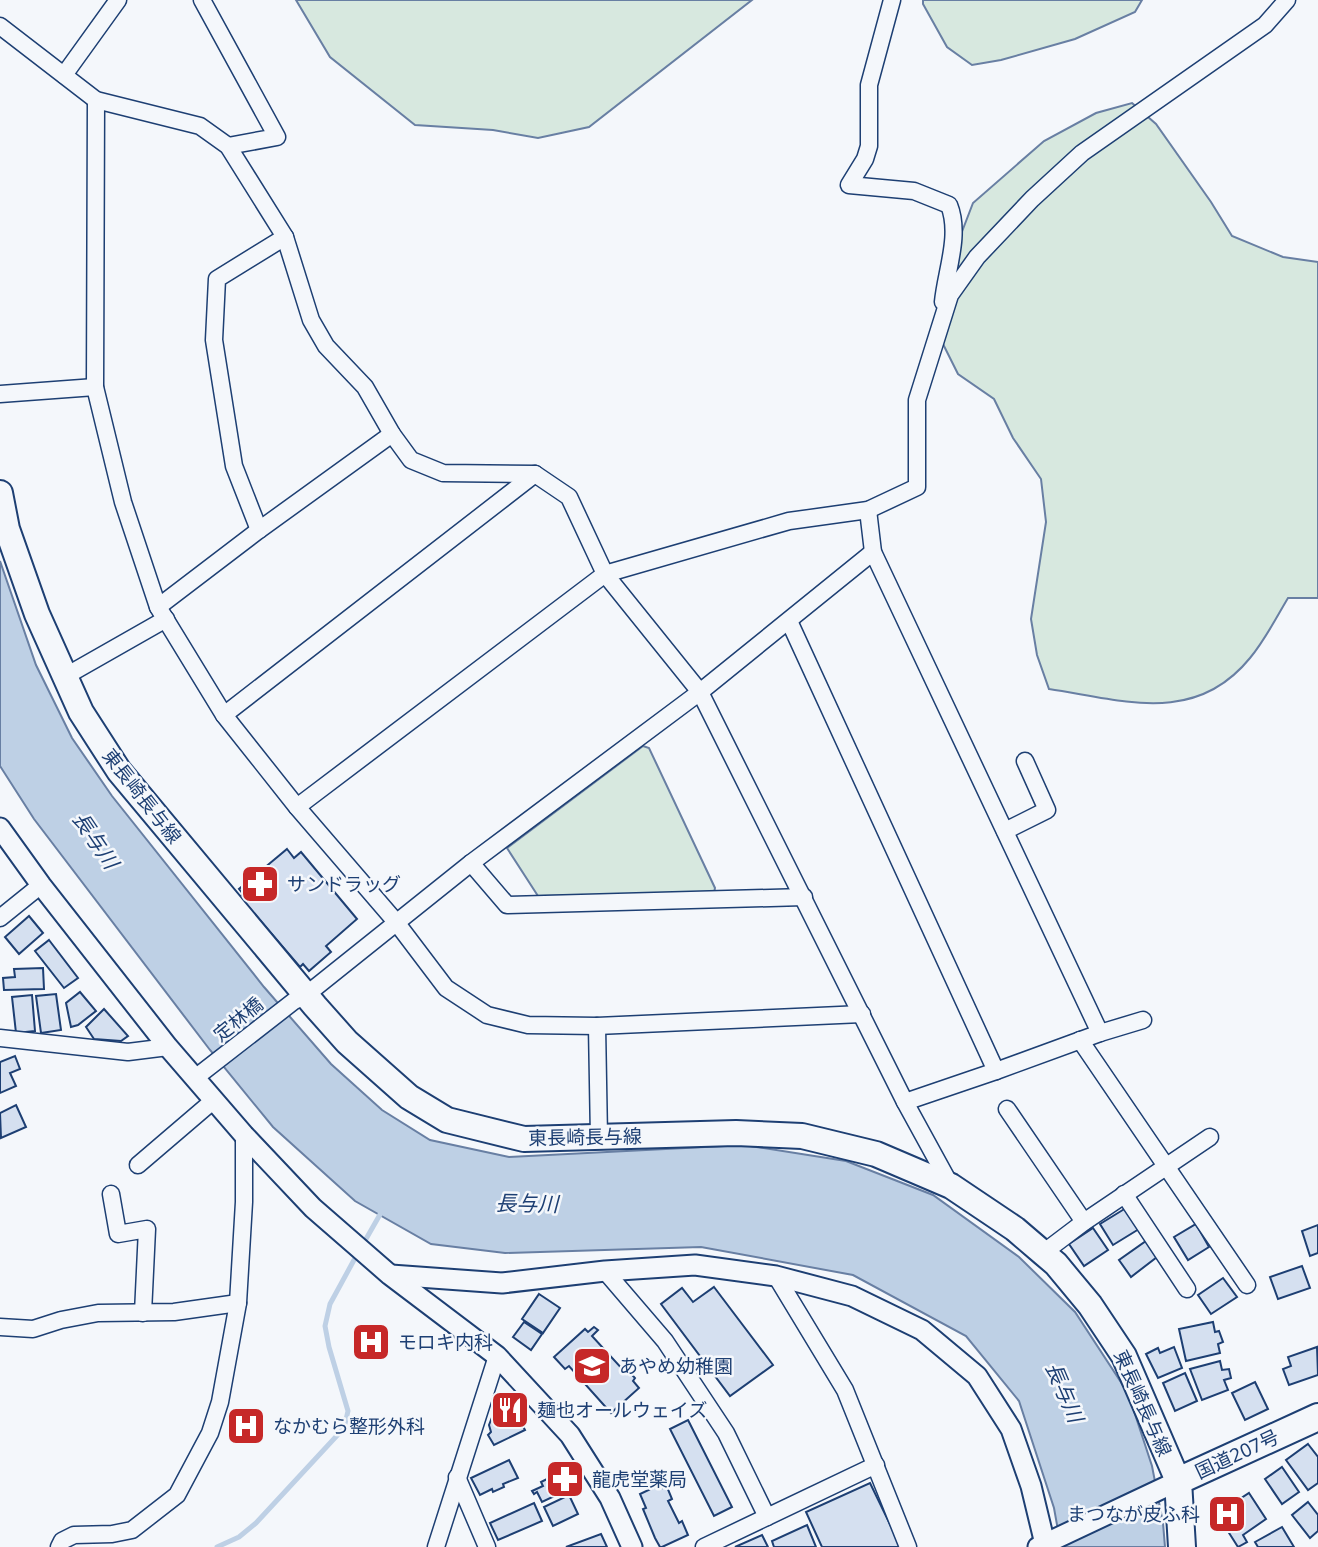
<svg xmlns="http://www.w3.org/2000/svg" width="1318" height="1547" viewBox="0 0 1318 1547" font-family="'Noto Sans','Noto Sans JP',sans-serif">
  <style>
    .green { fill: #d7e8df; stroke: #687fa3; stroke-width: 2 }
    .water { fill: #bed0e5; stroke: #687fa3; stroke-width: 2 }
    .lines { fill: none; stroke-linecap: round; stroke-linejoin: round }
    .stream { stroke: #bed0e5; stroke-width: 5 }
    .building { fill: #d5e0f0; stroke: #1d3f73; stroke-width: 2 }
    .minor-casing { stroke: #1d3f73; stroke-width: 19 }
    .tertiary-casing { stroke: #1d3f73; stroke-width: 23 }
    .primary-casing { stroke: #1d3f73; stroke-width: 28 }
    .trunk-casing { stroke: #1d3f73; stroke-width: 30 }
    .minor { stroke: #f4f7fb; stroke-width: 16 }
    .tertiary { stroke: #f4f7fb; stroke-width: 19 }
    .primary { stroke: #f4f7fb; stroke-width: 24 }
    .trunk { stroke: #f4f7fb; stroke-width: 26 }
    .labels { text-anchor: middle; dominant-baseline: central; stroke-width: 5; stroke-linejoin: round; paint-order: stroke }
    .street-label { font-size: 19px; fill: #1d3f73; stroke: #f4f7fb }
    .poi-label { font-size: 19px; fill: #1d3f73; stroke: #f4f7fb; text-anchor: start }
    .water-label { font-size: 21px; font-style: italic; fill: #1d3f73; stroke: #f4f7fb }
  </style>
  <rect width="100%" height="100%" fill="#f4f7fb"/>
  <g class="green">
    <polygon points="296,0 752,0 589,127 538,138 493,130 415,125 330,57"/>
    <polygon points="923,0 1142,0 1135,12 1075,39 1001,60 972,65 947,47 923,4"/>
    <path d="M1132,103l24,21 55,78 21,34 51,21 35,5v336h-30c-12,20 -23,42 -38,60 -55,68 -128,42 -201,31l-12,-34 -6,-36 15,-97 -5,-43 -28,-41 -19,-39 -36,-25 -18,-36 3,-57 30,-78 71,-62 52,-28z"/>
    <polygon points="643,746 649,748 715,888 714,893 538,896 507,848"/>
  </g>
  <polygon class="water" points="0,561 36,665 72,738 112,796 264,987 331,1064 382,1110 430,1140 509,1157 744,1145 846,1161 933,1195 1019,1257 1075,1312 1128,1393 1152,1466 1163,1523 1165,1547 1061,1547 1054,1508 1019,1401 966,1336 853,1275 701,1247 505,1253 431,1244 355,1201 273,1127 210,1050 34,819 0,766"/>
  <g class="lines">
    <g class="stream">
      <polyline points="366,1239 382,1211"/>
      <polyline points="217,1547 239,1537 256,1523 344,1428 348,1411 329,1347 325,1326 330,1304 354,1260"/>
    </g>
  </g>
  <g class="building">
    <polygon points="287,849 294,858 301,852 357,919 326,946 331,952 309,971 303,964 300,967 240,897 243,894 239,889"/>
    <polygon points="29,916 43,933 19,954 5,937"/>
    <polygon points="49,940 78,978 64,988 35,951"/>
    <polygon points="43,968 44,989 4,990 3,978 15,977 14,969"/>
    <polygon points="80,992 96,1011 78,1025 71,1027 66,1003"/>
    <polygon points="56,994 61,1030 41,1033 36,996"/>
    <polygon points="32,995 35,1031 16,1033 12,997"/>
    <polygon points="104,1009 128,1036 121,1041 94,1039 86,1027"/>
    <polygon points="15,1056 20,1069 10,1073 16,1086 0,1093 0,1062"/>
    <polygon points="16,1105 26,1127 1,1138 0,1113"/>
    <polygon points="1126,1208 1139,1229 1113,1245 1100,1224"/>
    <polygon points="1196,1224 1209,1247 1188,1260 1174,1237"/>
    <polygon points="1318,1225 1318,1253 1310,1256 1302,1231"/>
    <polygon points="1093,1228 1108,1250 1084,1266 1069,1244"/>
    <polygon points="1146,1241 1157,1257 1131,1277 1119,1260"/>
    <polygon points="1302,1266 1310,1288 1278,1299 1270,1277"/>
    <polygon points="1223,1278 1237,1297 1211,1314 1198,1295"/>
    <polygon points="714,1287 773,1365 730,1396 661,1304 682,1288 693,1302"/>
    <polygon points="539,1294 560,1308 543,1333 522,1319"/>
    <polygon points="524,1322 542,1334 531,1350 513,1337"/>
    <polygon points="1213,1322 1215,1332 1219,1331 1223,1342 1218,1344 1220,1353 1186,1361 1179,1329"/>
    <polygon points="594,1327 598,1330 592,1336 624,1371 626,1368 635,1378 633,1381 639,1388 611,1413 569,1366 565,1369 554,1357 585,1329 588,1332"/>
    <polygon points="1174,1347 1182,1368 1158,1378 1146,1354 1158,1348 1160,1353"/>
    <polygon points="1317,1347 1318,1375 1289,1385 1283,1369 1291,1366 1288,1357"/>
    <polygon points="1220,1361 1222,1370 1229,1369 1231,1378 1224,1380 1228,1390 1202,1400 1190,1369"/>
    <polygon points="1185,1373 1197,1401 1175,1411 1163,1383"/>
    <polygon points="1255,1382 1268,1409 1245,1420 1232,1393"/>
    <polygon points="504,1408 514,1409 525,1430 494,1445 488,1435 491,1432 489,1425 493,1415"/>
    <polygon points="688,1420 732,1507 714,1516 670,1429"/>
    <polygon points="1308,1444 1318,1457 1318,1483 1308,1490 1286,1460"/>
    <polygon points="509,1460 518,1478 503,1484 504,1487 493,1492 492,1489 480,1495 471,1478"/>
    <polygon points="1282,1467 1299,1492 1282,1504 1265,1479"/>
    <polygon points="563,1471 571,1482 559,1488 561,1493 542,1502 537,1492 534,1494 532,1491 543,1486 541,1482"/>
    <polygon points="870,1483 901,1547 822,1547 806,1512"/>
    <polygon points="661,1484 663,1488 667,1487 672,1499 668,1501 679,1523 682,1521 688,1535 662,1547 660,1547 655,1538 643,1509 646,1508 640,1494"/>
    <polygon points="1249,1493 1266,1519 1243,1535 1247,1542 1238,1547 1217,1514"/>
    <polygon points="569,1495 578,1514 553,1526 544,1507"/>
    <polygon points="1308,1502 1318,1515 1318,1531 1310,1538 1292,1515"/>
    <polygon points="534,1503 542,1521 498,1540 490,1523"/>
    <polygon points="807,1525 816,1547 774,1547 772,1541"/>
    <polygon points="1282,1527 1294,1547 1258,1547 1255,1542"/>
    <polygon points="601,1534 607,1547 566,1547"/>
    <polygon points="762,1535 768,1547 735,1547"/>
  </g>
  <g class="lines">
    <defs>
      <g id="minor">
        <polyline points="202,0 277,137 228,146"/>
        <path d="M892,0l-23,85v61l-4,13 -16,26 65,6 35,14c12,30 -3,66 -6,97"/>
        <polyline points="0,26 96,100 200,126 228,146 285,237 311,320 326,346 365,387 392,434 411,460 443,473 535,474 569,497 605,574 700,692 905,1102 951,1186"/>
        <polyline points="64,75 118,0"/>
        <polyline points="96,100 95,387 123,502 158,607 224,715 297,807 396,922 446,988 487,1015 528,1025 597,1026 862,1014"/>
        <polyline points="0,394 95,387"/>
        <polyline points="868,510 873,552 1100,1033 996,1071 905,1102"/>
        <polyline points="259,530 234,466 214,340 217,279 285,237"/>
        <polyline points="158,607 259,530 392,434"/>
        <polyline points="789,621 996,1071"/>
        <polyline points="64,677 166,619"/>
        <polyline points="224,715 535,474"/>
        <polyline points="297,807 605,574 789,521 868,510 917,487 917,400 950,295 977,257 1032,199 1082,153 1265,25 1287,0"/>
        <polyline points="1005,831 1047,810 1025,761"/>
        <polyline points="471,863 507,905 804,897"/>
        <polyline points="0,918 41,885"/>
        <polyline points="597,1026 599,1138"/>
        <polyline points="1100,1033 1143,1020"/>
        <polyline points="0,1038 128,1052 168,1047"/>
        <polyline points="1080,1040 1247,1285"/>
        <polyline points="195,1078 294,1001 306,995 471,863 700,692 873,552"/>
        <polyline points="1007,1109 1084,1222"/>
        <polyline points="138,1165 214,1100"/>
        <polyline points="111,1194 118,1234 147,1229 143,1313"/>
        <polyline points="1124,1194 1187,1289"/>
        <polyline points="1043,1253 1084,1222 1210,1137"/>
        <polyline points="605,1271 665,1341 726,1433 767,1517"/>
        <polyline points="776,1276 845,1390 908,1547"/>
        <polyline points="0,1327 33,1329 61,1320 98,1313 174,1312 238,1303"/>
        <polyline points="457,1477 487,1547"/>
        <polyline points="59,1547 62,1541 74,1535 112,1534 132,1530 177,1495 210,1433 220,1402 238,1303 244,1202 244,1135"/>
        <polyline points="436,1547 497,1356"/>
        <polyline points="704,1547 876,1465"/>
      </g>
      <g id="tertiary">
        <polyline points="0,828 41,885 168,1047 244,1135 313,1208 390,1275 497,1356 570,1435 610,1498 632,1547"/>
        <polyline points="391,1275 502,1283 605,1271 695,1265 776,1276 852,1296 922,1330 977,1376 1011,1429 1031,1486 1045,1544"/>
        <polyline points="1038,1547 1178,1481"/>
      </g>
      <polyline id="primary" points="0,493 7,529 37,614 81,712 119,771 315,1006 347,1042 409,1097 447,1120 524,1139 736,1133 802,1136 876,1154 951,1186 1015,1229 1043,1253 1056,1264 1090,1305 1124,1356 1178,1481"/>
      <polyline id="trunk" points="1182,1547 1178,1481 1318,1417"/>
    </defs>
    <use href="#minor" class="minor-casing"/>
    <use href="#tertiary" class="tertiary-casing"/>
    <use href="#primary" class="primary-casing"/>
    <use href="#trunk" class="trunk-casing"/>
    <use href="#minor" class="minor"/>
    <use href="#tertiary" class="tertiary"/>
    <use href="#primary" class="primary"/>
    <use href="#trunk" class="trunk"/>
  </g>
  <defs>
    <symbol id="pharmacy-square" viewBox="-11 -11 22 22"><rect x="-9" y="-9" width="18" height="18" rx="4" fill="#c62828" stroke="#f4f7fb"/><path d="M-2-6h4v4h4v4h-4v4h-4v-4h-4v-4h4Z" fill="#fff"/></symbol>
    <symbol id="hospital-square" viewBox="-11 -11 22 22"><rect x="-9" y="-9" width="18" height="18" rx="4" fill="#c62828" stroke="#f4f7fb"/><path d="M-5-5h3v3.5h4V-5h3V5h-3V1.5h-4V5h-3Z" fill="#fff"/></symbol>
    <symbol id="school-square" viewBox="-11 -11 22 22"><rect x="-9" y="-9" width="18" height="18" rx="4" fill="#c62828" stroke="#f4f7fb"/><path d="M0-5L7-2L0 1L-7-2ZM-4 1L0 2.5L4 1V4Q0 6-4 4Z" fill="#fff"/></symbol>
    <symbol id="restaurant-square" viewBox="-11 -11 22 22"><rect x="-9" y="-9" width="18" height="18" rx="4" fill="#c62828" stroke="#f4f7fb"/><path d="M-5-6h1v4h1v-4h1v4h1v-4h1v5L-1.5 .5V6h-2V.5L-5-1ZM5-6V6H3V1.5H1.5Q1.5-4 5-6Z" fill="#fff"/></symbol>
  </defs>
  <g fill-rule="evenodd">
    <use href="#pharmacy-square" x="238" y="862" width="44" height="44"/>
    <use href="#hospital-square" x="349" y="1320" width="44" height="44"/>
    <use href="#school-square" x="570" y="1344" width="44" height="44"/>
    <use href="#restaurant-square" x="488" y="1388" width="44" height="44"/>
    <use href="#hospital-square" x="224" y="1404" width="44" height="44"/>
    <use href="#pharmacy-square" x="543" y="1457" width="44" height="44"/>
    <use href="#hospital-square" x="1205" y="1492" width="44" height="44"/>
  </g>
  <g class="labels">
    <g class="street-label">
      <text transform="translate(142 796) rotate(52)">東長崎長与線</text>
      <text transform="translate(238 1019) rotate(-39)">定林橋</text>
      <text transform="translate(585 1137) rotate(-1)">東長崎長与線</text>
      <text transform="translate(1143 1403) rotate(66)">東長崎長与線</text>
      <text transform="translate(1237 1454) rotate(-25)">国道207号</text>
    </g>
    <g class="poi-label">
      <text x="287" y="884">サンドラッグ</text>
      <text x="398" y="1342">モロキ内科</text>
      <text x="619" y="1366">あやめ幼稚園</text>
      <text x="537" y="1410">麺也オールウェイズ</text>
      <text x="273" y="1426">なかむら整形外科</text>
      <text x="592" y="1479">龍虎堂薬局</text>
      <text x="1200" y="1514" text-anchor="end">まつなが皮ふ科</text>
    </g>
    <g class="water-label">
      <text transform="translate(96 840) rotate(56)">長与川</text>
      <text transform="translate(527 1203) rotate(1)">長与川</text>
      <text transform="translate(1065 1392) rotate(67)">長与川</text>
    </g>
  </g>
</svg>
